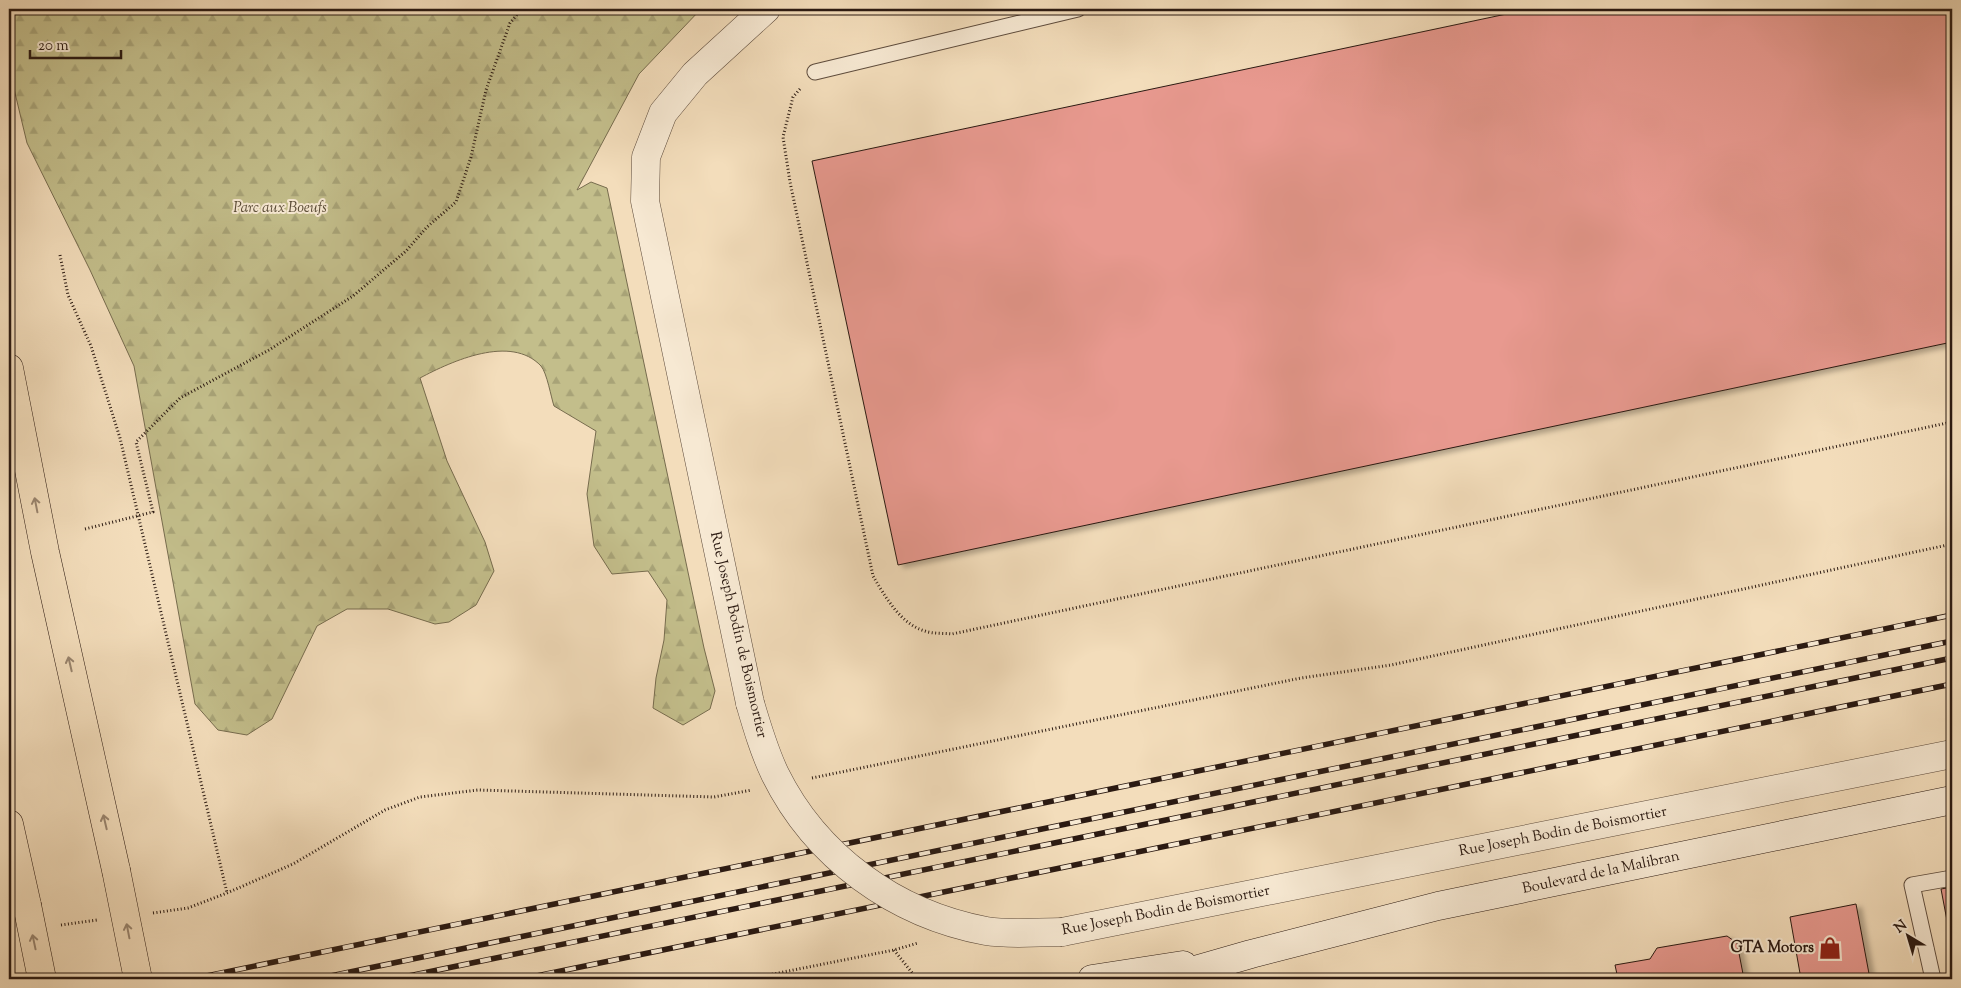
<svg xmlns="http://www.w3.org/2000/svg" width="1961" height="988" viewBox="0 0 1961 988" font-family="'Sorts Mill Goudy',serif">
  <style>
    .forest { fill: url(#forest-firs); stroke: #776c4e }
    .building { fill: #e8998f; stroke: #2b1a12; filter: url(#shadow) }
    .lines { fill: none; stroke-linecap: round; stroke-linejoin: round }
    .service-casing { stroke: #5d4b3c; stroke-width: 17 }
    .minor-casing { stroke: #5d4b3c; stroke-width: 29 }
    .secondary-casing { stroke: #2b1a12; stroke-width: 29 }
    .trunk-casing { stroke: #2b1a12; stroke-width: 29 }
    .path { stroke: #2b1a12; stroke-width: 3; stroke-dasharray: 1 2.5; stroke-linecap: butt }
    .service { stroke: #f7e9d3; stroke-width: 15 }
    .minor { stroke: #f7e9d3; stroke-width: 28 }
    .secondary { stroke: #f7e9d3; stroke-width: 28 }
    .trunk { stroke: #f3ddbb; stroke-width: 28 }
    .rail-casing { stroke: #2b1a12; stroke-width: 5.5 }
    .rail { stroke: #f7e9d3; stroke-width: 4; stroke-dasharray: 11; stroke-linecap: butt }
    .minor-bridge-casing { stroke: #5d4b3c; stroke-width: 29; stroke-linecap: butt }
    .trunk-bridge-casing { stroke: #2b1a12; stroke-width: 29; stroke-linecap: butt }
    .minor-bridge { stroke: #f7e9d3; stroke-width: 28 }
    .trunk-bridge { stroke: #f3ddbb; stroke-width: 28 }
    .oneway { stroke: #99856f }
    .labels { text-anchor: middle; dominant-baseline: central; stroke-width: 4; stroke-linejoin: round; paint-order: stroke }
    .park-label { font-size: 15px; font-style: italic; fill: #594b36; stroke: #f7e9d3 }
    .street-label { font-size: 15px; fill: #2b1a12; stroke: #f7e9d3 }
    .poi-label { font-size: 15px; font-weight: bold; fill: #2b1a12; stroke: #f7e9d3; text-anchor: end }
  </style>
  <defs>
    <pattern id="forest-firs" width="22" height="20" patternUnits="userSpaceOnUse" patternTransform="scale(1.25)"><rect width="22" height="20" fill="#c3be8b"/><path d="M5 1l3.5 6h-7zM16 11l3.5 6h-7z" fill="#a8a377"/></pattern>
    <filter id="shadow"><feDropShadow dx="5.5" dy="3" stdDeviation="2.5" flood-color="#0004"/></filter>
  </defs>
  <rect width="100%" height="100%" fill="#f3ddbb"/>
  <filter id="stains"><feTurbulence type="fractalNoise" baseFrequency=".004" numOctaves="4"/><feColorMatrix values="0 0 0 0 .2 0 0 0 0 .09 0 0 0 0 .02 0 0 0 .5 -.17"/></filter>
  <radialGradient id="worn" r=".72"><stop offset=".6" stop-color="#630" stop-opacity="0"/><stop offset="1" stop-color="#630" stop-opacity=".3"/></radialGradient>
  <path class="forest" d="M9,9h692l-62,65 -62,116 14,-8 16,6 97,460 11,43 -5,18 -27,16 -30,-17 3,-30 8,-38 3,-40 -19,-29 -36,3 -18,-28 -7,-52 9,-63 -42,-25c-3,-9 -7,-33 -13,-40 -30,-32 -89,-5 -121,12l27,83 38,81 9,29 -18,34 -27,17 -14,2 -47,-15h-41l-30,17 -45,93 -25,16 -29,-5 -23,-26 -61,-338 -44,-96 -63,-127 -18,-75z"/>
  <g class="building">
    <polygon points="1530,9 1952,9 1952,342 898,565 812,161"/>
    <polygon points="1952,887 1952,947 1941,889"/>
    <polygon points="1856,904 1870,979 1801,979 1790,917"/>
    <polygon points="1727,936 1737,943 1744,979 1618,979 1615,965 1650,959 1657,948"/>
  </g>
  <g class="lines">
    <defs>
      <g id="service">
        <polyline points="815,72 1078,9"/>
        <polyline points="1933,979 1912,885 1952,878"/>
      </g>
      <g id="minor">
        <polyline points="750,703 645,201 646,157 663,113 695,74 766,9"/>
        <polyline points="1062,932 1952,754"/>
      </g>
      <g id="secondary">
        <polyline points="1092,979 1183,965"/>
        <polyline points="1164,979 1251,954 1438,906 1952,800"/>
      </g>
      <g id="trunk">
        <polyline points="9,368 45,552 116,870"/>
        <polyline points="9,824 27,905"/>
      </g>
    </defs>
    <use href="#service" class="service-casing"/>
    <use href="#minor" class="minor-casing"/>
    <use href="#secondary" class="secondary-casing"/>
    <use href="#trunk" class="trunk-casing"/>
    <g class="path">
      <path d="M800,89l-7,8 -10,40 7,45 83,394c12,20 27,48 52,55 8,3 18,2 27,3l1000,-212"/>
      <polyline points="60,255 68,295 91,346 120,438 227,893"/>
      <polyline points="85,529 153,512 136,442 180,398 269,350 353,296 406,251 427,227 456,202 471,157 486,90 510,23 522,9"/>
      <polyline points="812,778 1301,678 1391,665 1952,544"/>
      <polyline points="153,913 188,908 227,893 293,864 385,810 420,797 478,790 714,797 752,790"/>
      <polyline points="61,925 97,920"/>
      <polyline points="894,950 917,979"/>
      <polyline points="748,979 894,950 918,943"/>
    </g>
    <use href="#service" class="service"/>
    <use href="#minor" class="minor"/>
    <use href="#secondary" class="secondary"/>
    <use href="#trunk" class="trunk"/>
    <defs>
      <g id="rail">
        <polyline points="192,979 1952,615"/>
        <polyline points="316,979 1952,641"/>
        <polyline points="394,979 1952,658"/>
        <polyline points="522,979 1952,684"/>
      </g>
    </defs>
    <use href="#rail" class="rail-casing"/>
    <use href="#rail" class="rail"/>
    <defs>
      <path id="minor-bridge" d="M750,703c7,24 14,48 25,71 41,83 120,140 211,157 24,4 51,1 76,1"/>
      <g id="trunk-bridge">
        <polyline points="116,870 138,979"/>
        <polyline points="27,905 42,979"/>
      </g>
    </defs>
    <use href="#minor-bridge" class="minor-bridge-casing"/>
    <use href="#trunk-bridge" class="trunk-bridge-casing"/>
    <use href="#minor-bridge" class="minor-bridge"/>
    <use href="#trunk-bridge" class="trunk-bridge"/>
  </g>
  <defs><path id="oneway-shaft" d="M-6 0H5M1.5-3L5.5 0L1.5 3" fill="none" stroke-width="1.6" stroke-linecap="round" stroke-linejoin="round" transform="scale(1.25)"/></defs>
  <g class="oneway">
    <use href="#oneway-shaft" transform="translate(36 505) rotate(-101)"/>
    <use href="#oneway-shaft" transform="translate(70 664) rotate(-103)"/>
    <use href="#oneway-shaft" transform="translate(105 822) rotate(-103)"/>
    <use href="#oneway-shaft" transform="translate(128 931) rotate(-101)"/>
    <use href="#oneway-shaft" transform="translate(34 942) rotate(-102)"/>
  </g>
  <defs>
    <symbol id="shop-bare" viewBox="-9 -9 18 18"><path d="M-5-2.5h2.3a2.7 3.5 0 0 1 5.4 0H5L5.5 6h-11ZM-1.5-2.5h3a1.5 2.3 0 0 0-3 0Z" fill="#8f2418" stroke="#f7e9d3" stroke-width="2.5" paint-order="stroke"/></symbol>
  </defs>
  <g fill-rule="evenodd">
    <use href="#shop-bare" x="1814" y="932" width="32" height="32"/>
  </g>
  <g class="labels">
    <g class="park-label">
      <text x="280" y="208">Parc aux Boeufs</text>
    </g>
    <g class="street-label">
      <text transform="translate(738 635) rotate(77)">Rue Joseph Bodin de Boismortier</text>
      <text transform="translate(1563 832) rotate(-11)">Rue Joseph Bodin de Boismortier</text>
      <text transform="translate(1601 873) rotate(-12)">Boulevard de la Malibran</text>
      <text transform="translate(1166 911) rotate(-11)">Rue Joseph Bodin de Boismortier</text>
    </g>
    <g class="poi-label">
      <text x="1814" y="948">GTA Motors</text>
    </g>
  </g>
  <rect width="1961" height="988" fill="none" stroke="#f3ddbb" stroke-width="30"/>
  <rect x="10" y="10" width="1941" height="968" fill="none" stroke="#2b1a12" stroke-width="2.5"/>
  <rect x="15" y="15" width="1931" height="958" fill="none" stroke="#2b1a12"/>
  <g transform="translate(1908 936) rotate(322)" stroke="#f7e9d3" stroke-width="4" paint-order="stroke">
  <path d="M0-4L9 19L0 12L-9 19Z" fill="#2b1a12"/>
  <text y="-8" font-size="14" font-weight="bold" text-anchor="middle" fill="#2b1a12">N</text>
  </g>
  <path d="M30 50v8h91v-8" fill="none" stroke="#2b1a12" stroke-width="2.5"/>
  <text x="38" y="50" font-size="15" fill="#2b1a12" stroke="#f7e9d3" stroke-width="4" paint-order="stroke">20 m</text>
  <rect width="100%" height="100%" filter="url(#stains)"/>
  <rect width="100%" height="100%" fill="url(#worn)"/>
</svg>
